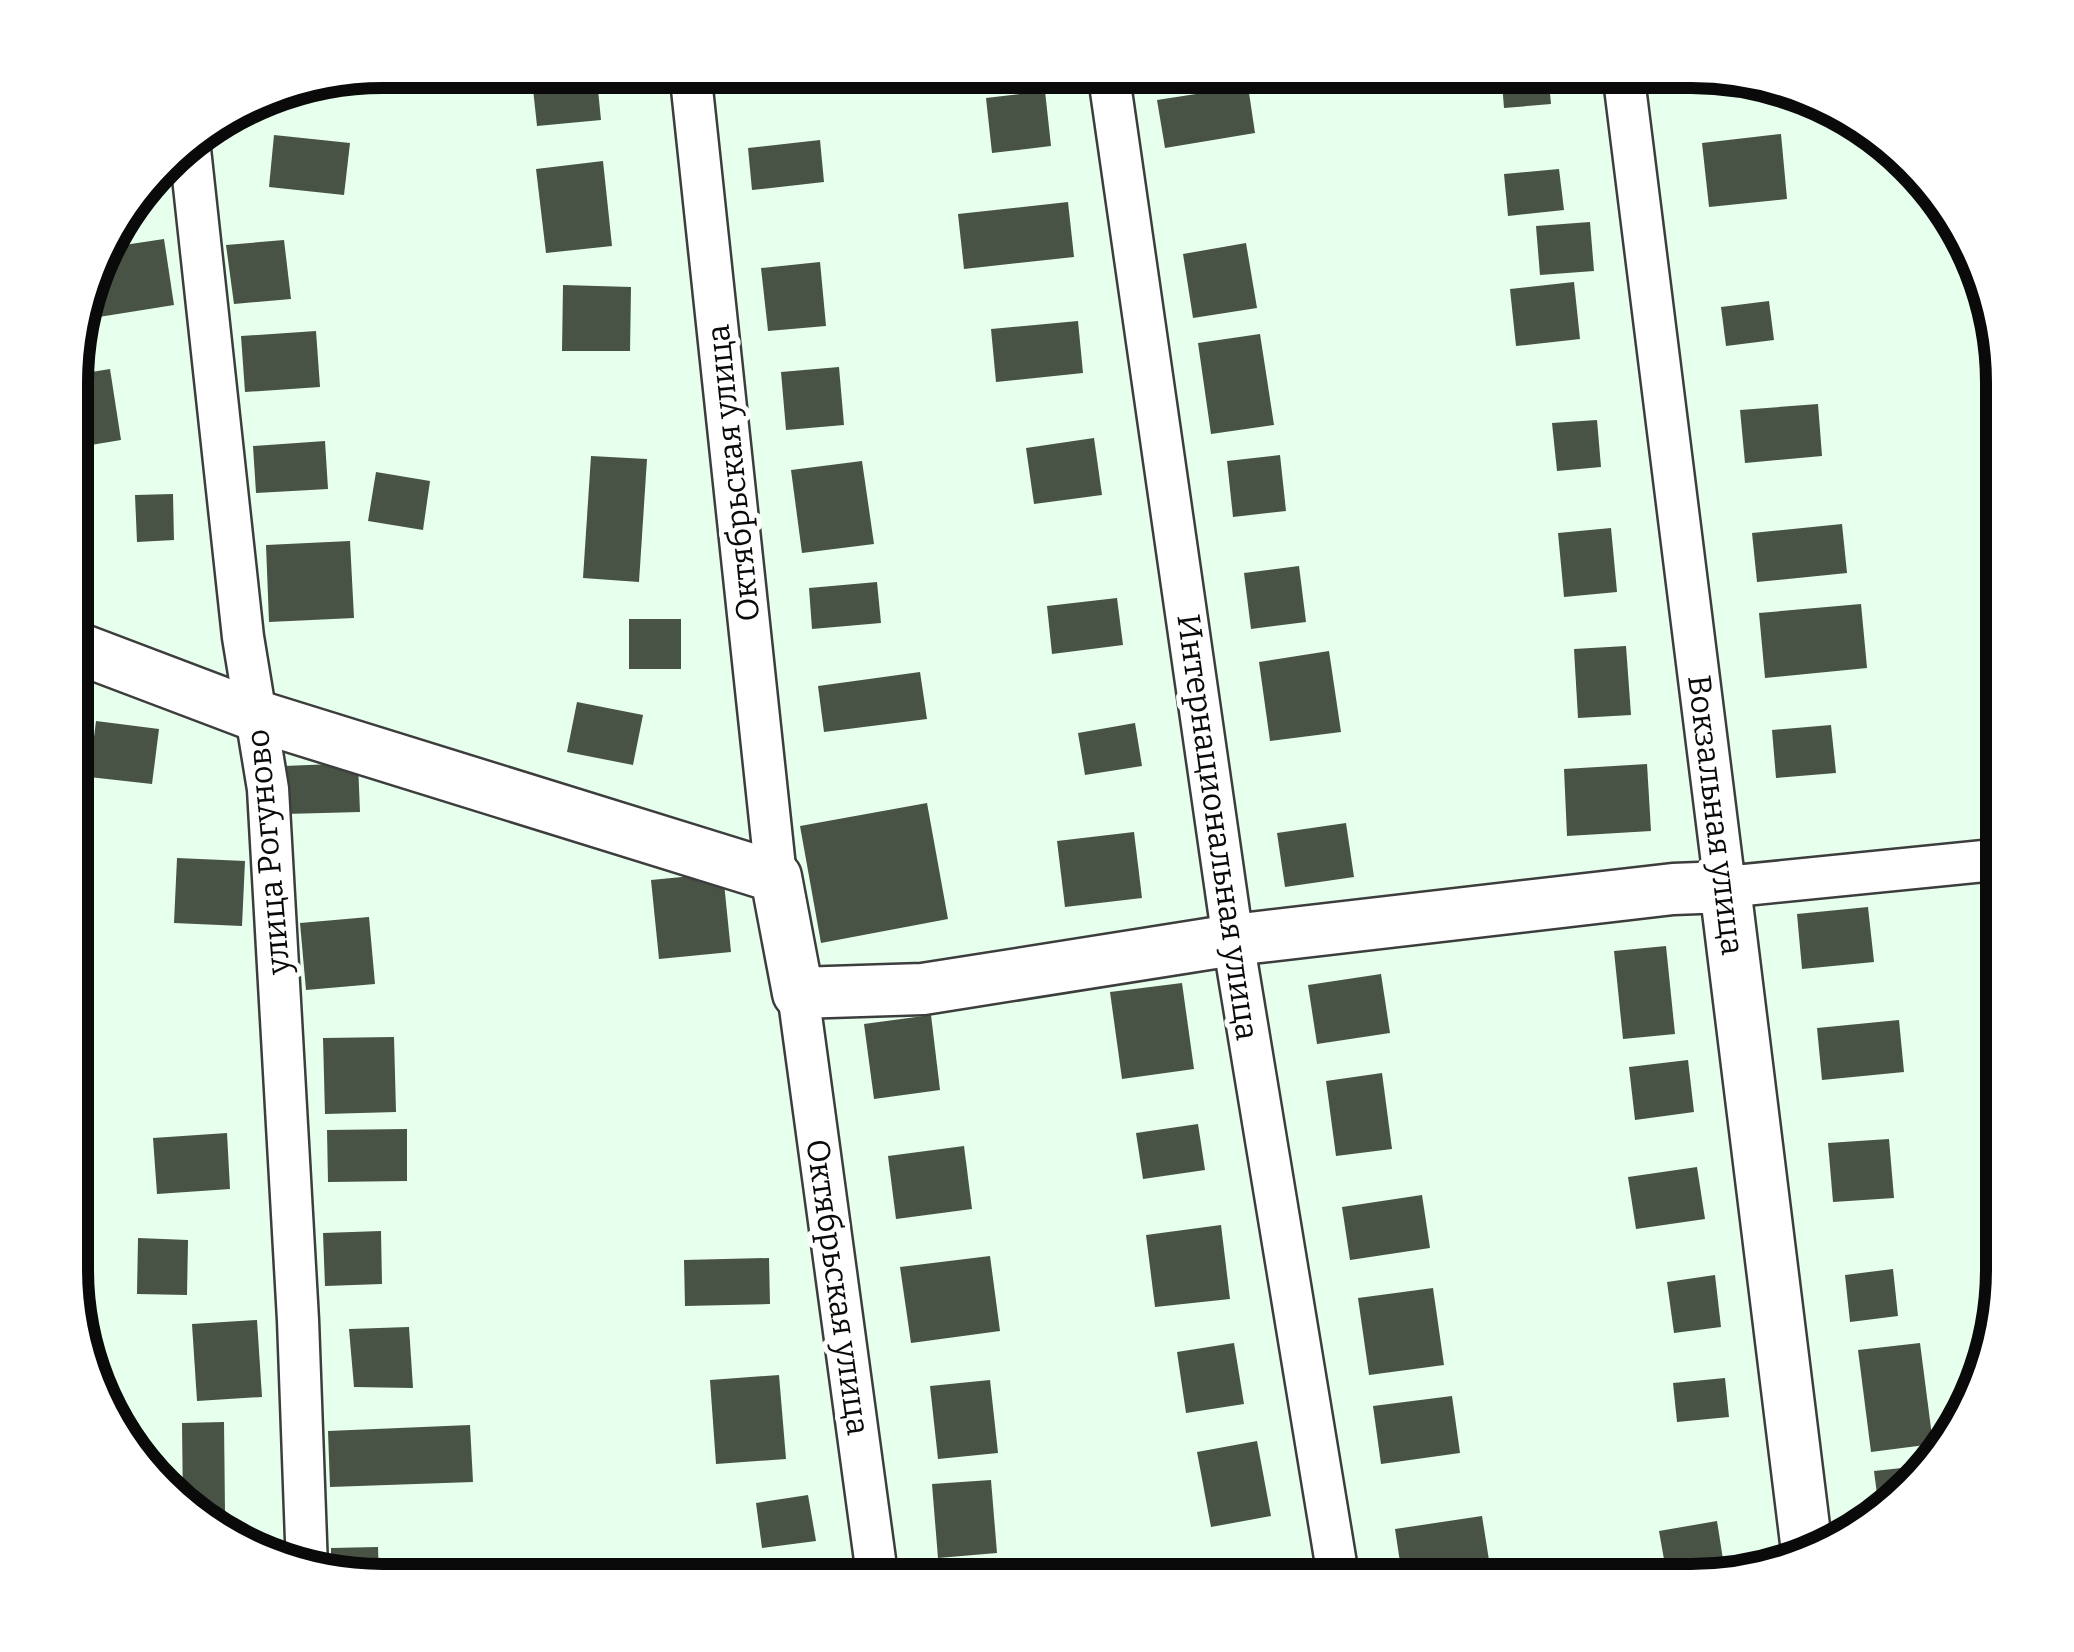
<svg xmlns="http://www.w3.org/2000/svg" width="2074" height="1652" viewBox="0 0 2074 1652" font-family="Bitter,serif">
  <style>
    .building { fill: #485346 }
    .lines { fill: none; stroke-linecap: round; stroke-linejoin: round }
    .minor-casing { stroke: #3d3d3d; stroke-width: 45 }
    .tertiary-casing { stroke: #3d3d3d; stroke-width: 55 }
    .minor { stroke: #fff; stroke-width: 40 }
    .tertiary { stroke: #fff; stroke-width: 50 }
    .labels { text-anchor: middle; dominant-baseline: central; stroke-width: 10; stroke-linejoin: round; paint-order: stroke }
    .street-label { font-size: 32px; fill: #0a0a0a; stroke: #fff }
    .rim { fill: none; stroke: #0a0a0a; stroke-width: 12 }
  </style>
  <rect width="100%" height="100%" fill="#e7ffed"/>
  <g class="building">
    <polygon points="531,70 596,70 601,120 537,126"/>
    <polygon points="1501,71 1548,71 1551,104 1504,108"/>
    <polygon points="1248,86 1255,133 1165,148 1157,100"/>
    <polygon points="1045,91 1051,146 992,153 986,98"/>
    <polygon points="1781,134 1787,199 1709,207 1702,143"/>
    <polygon points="274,135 350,143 344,195 269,187"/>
    <polygon points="820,140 824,182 752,190 748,148"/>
    <polygon points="603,161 612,246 546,253 536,169"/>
    <polygon points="1559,169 1564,210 1508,216 1504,174"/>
    <polygon points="1068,202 1074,257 964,269 958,214"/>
    <polygon points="1590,222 1594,271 1540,275 1536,226"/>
    <polygon points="164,239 174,305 80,320 104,248"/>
    <polygon points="284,240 291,299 234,304 226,245"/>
    <polygon points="1246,243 1257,308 1193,318 1183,254"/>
    <polygon points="820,262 826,326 768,331 761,268"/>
    <polygon points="1574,282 1580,339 1516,346 1510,289"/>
    <polygon points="563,285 631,287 630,351 562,351"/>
    <polygon points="1769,301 1774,340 1726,346 1721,307"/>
    <polygon points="1078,321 1083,373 996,382 991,329"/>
    <polygon points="316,331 320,387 245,392 241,336"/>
    <polygon points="1260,334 1274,425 1211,434 1198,343"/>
    <polygon points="839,367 844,425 786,430 781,372"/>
    <polygon points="110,369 121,440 73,448 73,375"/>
    <polygon points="1818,404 1822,456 1745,463 1740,410"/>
    <polygon points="1597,420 1601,467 1557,471 1552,423"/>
    <polygon points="1094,438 1102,495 1034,504 1026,448"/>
    <polygon points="325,441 328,489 256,493 253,446"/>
    <polygon points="1280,455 1286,511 1233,517 1227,461"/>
    <polygon points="591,456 647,459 639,582 583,578"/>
    <polygon points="862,461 874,544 802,553 791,470"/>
    <polygon points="376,472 430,481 423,530 368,521"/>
    <polygon points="173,494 174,540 137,542 135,495"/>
    <polygon points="1842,524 1847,573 1757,582 1752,533"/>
    <polygon points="1611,528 1617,592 1564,597 1558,533"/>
    <polygon points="350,541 354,618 269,622 266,545"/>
    <polygon points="1299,566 1306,622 1251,629 1244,573"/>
    <polygon points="877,582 881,623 812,629 809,588"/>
    <polygon points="1117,598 1123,645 1052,654 1047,606"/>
    <polygon points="1861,604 1867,668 1765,678 1759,613"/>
    <rect x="629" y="619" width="52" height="50"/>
    <polygon points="1626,646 1631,715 1578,718 1574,649"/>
    <polygon points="1329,651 1341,732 1270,741 1259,662"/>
    <polygon points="920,672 927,719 824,732 818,686"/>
    <polygon points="577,702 643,715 633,765 567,752"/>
    <polygon points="96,721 159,729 152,784 89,777"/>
    <polygon points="1135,723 1142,766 1085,775 1078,733"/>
    <polygon points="1831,725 1836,773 1776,778 1772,730"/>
    <polygon points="358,763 360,812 285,814 284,766"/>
    <polygon points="1647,764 1651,831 1567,836 1564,769"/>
    <polygon points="927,803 948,919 821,943 800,826"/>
    <polygon points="1346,823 1354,877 1285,887 1277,833"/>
    <polygon points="1134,832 1142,898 1065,907 1057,841"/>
    <polygon points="177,858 245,861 242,926 174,923"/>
    <polygon points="723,873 731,952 659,959 651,880"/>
    <polygon points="1868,907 1874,962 1802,969 1797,914"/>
    <polygon points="369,917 375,984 306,990 300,923"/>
    <polygon points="1666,946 1675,1034 1623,1039 1614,951"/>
    <polygon points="1381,974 1390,1033 1317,1044 1308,985"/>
    <polygon points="1182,983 1194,1069 1122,1079 1110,992"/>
    <polygon points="931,1015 940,1090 874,1099 864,1024"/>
    <polygon points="1899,1020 1904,1072 1822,1080 1817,1028"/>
    <polygon points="394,1037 396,1112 325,1114 323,1038"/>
    <polygon points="1688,1060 1694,1112 1635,1120 1629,1067"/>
    <polygon points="1382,1073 1392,1149 1336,1156 1326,1081"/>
    <polygon points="1198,1124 1205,1170 1143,1179 1136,1133"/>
    <polygon points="407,1129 407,1181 328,1182 327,1130"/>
    <polygon points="227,1133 230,1189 157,1194 153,1138"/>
    <polygon points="1889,1139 1894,1198 1833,1202 1828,1143"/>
    <polygon points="964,1146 972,1209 896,1219 888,1156"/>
    <polygon points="1697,1167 1705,1219 1636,1229 1628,1177"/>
    <polygon points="1422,1195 1430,1248 1350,1260 1342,1207"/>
    <polygon points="1221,1225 1230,1299 1155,1307 1146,1235"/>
    <polygon points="381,1231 382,1284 325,1286 323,1233"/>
    <polygon points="138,1238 188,1240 187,1295 137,1294"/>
    <polygon points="990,1256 1000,1331 911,1343 900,1267"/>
    <polygon points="769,1258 770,1304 685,1306 684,1260"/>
    <polygon points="1893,1269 1898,1316 1850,1322 1845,1275"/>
    <polygon points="1715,1275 1721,1327 1674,1333 1667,1282"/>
    <polygon points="1433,1288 1444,1365 1369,1375 1358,1298"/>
    <polygon points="257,1320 262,1397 197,1401 192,1324"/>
    <polygon points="409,1327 413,1388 354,1387 349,1329"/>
    <polygon points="1234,1343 1244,1404 1186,1413 1177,1352"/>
    <polygon points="1920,1343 1933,1444 1871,1452 1858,1350"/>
    <polygon points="779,1375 786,1459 716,1464 710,1380"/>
    <polygon points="1725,1378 1729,1417 1677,1422 1673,1383"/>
    <polygon points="990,1380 998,1453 938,1459 930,1386"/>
    <polygon points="1452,1396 1460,1453 1381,1464 1373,1406"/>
    <polygon points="224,1422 225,1513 191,1513 183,1508 182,1423"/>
    <polygon points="470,1425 473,1482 330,1487 328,1431"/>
    <polygon points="1257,1441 1271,1516 1211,1527 1197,1452"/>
    <polygon points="1920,1466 1921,1479 1879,1510 1874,1471"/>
    <polygon points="991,1480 997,1553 938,1558 932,1484"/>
    <polygon points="808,1495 816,1541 762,1548 756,1503"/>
    <polygon points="1482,1516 1492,1579 1403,1582 1395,1529"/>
    <polygon points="1717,1521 1725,1572 1668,1582 1659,1531"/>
    <polygon points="378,1547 379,1581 331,1574 331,1548"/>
    <polygon points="1022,1574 1023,1582 958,1582 958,1579"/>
  </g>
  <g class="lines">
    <defs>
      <g id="minor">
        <polyline points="690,70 776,877"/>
        <polyline points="1108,70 1233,940 1339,1582"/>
        <polyline points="1623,71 1725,887 2004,859"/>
        <polyline points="189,140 243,637 268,789 298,1320 307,1568"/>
        <polyline points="798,993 878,1582"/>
      </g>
      <polyline id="tertiary" points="72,646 257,716 776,877 798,993 923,989 1233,940 1673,889 1725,887 1808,1559"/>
    </defs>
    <use href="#minor" class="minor-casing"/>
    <use href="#tertiary" class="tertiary-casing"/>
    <use href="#minor" class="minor"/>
    <use href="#tertiary" class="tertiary"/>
  </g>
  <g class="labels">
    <g class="street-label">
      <text transform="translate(733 473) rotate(-96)">Октябрьская улица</text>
      <text transform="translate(1716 815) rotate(83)">Вокзальная улица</text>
      <text transform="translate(1218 827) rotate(82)">Интернациональная улица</text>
      <text transform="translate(268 852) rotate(-95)">улица Рогуново</text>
      <text transform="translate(838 1287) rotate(82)">Октябрьская улица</text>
    </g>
  </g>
  <path d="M0 0H2074V1652H0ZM383 88H1691A295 295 0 0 1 1986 383V1269A295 295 0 0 1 1691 1564H383A295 295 0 0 1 88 1269V383A295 295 0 0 1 383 88Z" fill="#fff" fill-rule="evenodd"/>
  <path class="rim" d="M383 88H1691A295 295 0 0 1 1986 383V1269A295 295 0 0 1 1691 1564H383A295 295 0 0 1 88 1269V383A295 295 0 0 1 383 88Z"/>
</svg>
